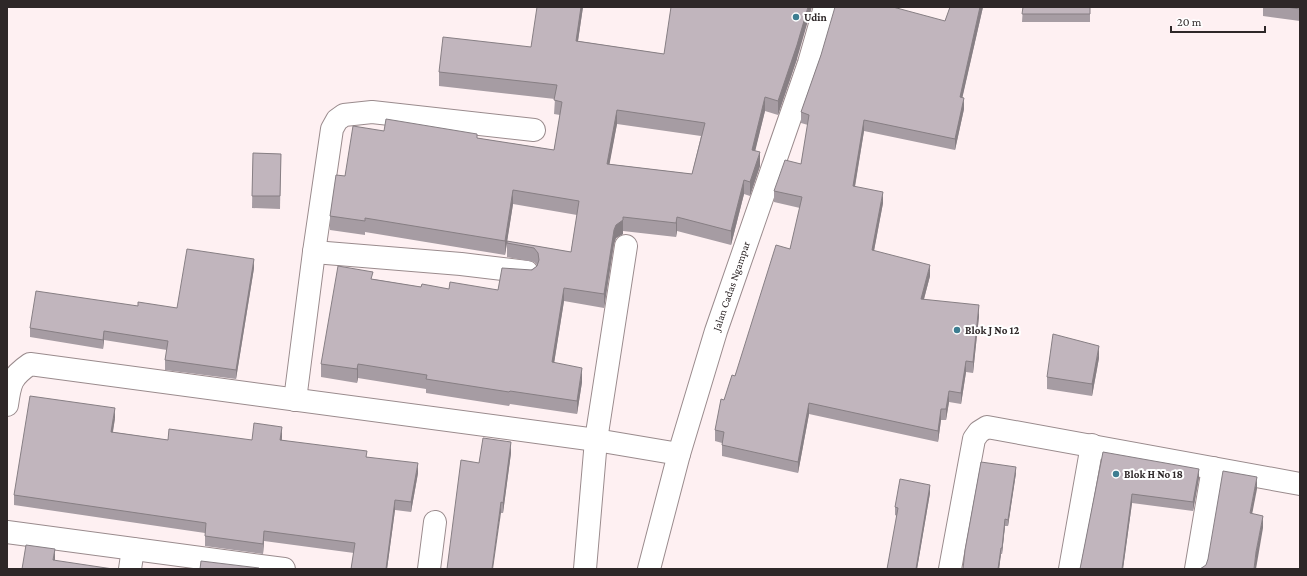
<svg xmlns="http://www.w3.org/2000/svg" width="1307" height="576" viewBox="0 0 1307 576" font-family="'Crimson Pro',serif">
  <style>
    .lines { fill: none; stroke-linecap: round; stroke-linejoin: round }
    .minor-casing { stroke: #9a8b8d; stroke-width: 24 }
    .minor { stroke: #fff; stroke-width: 22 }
    .wall { fill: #a69ca3; fill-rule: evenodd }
    .shaded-wall { fill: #877f84 }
    .building { fill: #c1b5bd; stroke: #877f84; fill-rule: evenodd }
    .poi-dot { fill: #3d7d91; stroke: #fff; stroke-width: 1.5 }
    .labels { text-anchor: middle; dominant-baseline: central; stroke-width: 4; stroke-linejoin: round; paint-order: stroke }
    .poi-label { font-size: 11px; font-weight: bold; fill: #2e2728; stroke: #fff; text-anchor: start }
    .street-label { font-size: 11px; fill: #2e2728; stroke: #fff }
  </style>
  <rect width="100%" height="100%" fill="#fef0f2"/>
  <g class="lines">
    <defs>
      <g id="minor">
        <polyline points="314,252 461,264 527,272"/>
        <polyline points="295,400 314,252 332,129 337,120 344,115 372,112 534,130"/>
        <path d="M7,405c3,-22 4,-28 23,-41l566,76 83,14"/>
        <polyline points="7,532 284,569"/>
        <polyline points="130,569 133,549"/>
        <polyline points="429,569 435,522"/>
        <polyline points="585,569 596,440 626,246"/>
        <polyline points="649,569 679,454 716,331 809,63 825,7"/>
        <polyline points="950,569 974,439 979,432 987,427 1300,484"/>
        <polyline points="1070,569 1092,445"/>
        <polyline points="1196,569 1213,468"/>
      </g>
    </defs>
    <use href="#minor" class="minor-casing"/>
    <use href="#minor" class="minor"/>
  </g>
  <g class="wall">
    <path d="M583,7l-5,34 86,13 133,5 -19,56 -13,-4 -10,39 5,16 -10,30 -6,-2 -13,51 -54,-14 -1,6 -53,-6v3l-7,4 -2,6 -10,64 -40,-7 -10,62 28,19 -5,32 -67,-10 -1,2 -83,-13v-4l-68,-11 -1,5 -36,-6v-13l52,-85 48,8 28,2 49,1 39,-24v-1l-3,-3 -27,-5v-14l-2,12 -140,-23v3l-35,-5v-14l15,-40 39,-45 93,7 77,12 6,-35 -6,-1 1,-15 -116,-13v-14l92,-25zM617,124l84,12 -9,38 -83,-10zM513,204l64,11 -6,37 -64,-11z"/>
    <polygon points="950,7 983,7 962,98 964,109 955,150 864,131 855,187 883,203 874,251 930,276 924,299 979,316 973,373 966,372 961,404 949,402 946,420 941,420 938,442 809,414 798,473 722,456 722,443 715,441 715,430 724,400 790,249 800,208 774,202 774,191 801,164 808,125 801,123 801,112 821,55 945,21"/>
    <polygon points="1023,7 1090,7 1090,22 1022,22"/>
    <polygon points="1263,7 1300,7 1300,21 1263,16"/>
    <polygon points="253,153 281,154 280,209 252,208"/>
    <polygon points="254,268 236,379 165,370 165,360 167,350 104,340 103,349 30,337 30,328 138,306 177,308"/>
    <polygon points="1099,358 1092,396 1047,389 1047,377"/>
    <polygon points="115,418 113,432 168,440 252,440 282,437 282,440 367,457 418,473 411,512 395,510 387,569 351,569 354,553 264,541 263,554 205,546 205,533 14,505 14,495"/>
    <polygon points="1103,452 1199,478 1193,511 1132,503 1123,569 1080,569"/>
    <polygon points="511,453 503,513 501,513 479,463"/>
    <polygon points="1016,473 1008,526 1005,526 1002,554 1001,554 999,569 963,569"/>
    <polygon points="930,493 917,569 887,569 897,516 895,515 895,507"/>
  </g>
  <g class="shaded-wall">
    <polygon points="581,7 583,7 576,54 576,41"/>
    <polygon points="808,7 812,7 797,59 778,115 778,101"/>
    <polygon points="980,7 983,7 960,108 960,97"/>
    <polygon points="765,97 765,111 752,164 752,150"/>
    <polygon points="964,98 964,109 955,150 955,139"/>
    <polygon points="617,110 617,124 607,178 607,164"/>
    <polygon points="864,120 864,131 853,197 853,186"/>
    <polygon points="760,152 760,166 750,196 750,182"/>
    <polygon points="744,180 744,194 731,245 731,231"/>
    <polygon points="513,190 513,204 505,255 505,241"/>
    <polygon points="883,192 883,203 872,261 872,250"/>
    <polygon points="623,217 623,234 616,238 614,244 604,308 604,294 614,230 616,225"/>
    <polygon points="677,217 677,231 676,237 676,223"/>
    <polygon points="254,259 254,268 236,379 236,370"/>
    <polygon points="930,265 930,276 921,310 921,299"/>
    <polygon points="564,288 564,301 552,376 552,362"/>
    <polygon points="979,305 979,316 973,373 973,362"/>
    <polygon points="104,331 104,340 103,349 103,340"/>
    <polygon points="1099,346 1099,358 1092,396 1092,384"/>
    <polygon points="966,361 966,372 961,404 961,393"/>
    <polygon points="358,364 358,378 357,383 357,369"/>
    <polygon points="582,368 582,382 577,414 577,401"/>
    <polygon points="949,391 949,402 946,420 946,409"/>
    <polygon points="809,403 809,414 798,473 798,462"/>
    <polygon points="115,408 115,418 111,442 111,432"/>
    <polygon points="941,409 941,420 938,442 938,431"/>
    <polygon points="282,427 282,437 280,450 280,440"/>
    <polygon points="511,442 511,453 503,513 503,503"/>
    <polygon points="418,463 418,473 411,512 411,502"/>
    <polygon points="1016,467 1016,473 1008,526 1008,520"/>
    <polygon points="1199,469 1199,478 1193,511 1193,502"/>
    <polygon points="1257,477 1257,489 1250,525 1250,513"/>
    <polygon points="930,485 930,493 917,569 916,569"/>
    <polygon points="1132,494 1132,503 1123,569 1122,569"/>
    <polygon points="395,500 395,510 387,569 386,569"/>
    <polygon points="501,502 501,513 493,569 492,569"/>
    <polygon points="1263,516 1263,528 1256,569 1254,569 1256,552"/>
    <polygon points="1005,519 1005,526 1002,554 1002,548"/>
    <polygon points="264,531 264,541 263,554 263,544"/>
    <polygon points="1001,548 1001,554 999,569 998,569"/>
    <polygon points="55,549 55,560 53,560"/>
  </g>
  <g class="building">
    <path d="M537,7h44l-5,34 88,13 7,-47h137l-11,38 -19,56 -13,-4 -13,53 8,2 -10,30 -6,-2 -13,51 -54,-14 -1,6 -53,-6v3l-7,5 -2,5 -10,64 -40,-6 -12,74 30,6 -5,33 -67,-10 -1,1 -83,-13 1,-4 -69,-11 -1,5 -36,-5 17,-98 35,6 -2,7 50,8 1,-3 27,5 1,-7 48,8 4,-22 30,2 5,-4 2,-6 -1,-7 -4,-5 -27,-5v-2l64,11 8,-51 -66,-11 -8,51 -140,-23v3l-35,-5 6,-41 9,1 8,-50 31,5 2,-12 91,15v4l77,12 8,-48 -8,-2 3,-15 -118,-13 4,-35 88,10zM617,110l88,13 -13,51 -85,-10z"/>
    <polygon points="835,7 893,7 945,21 950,7 980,7 960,97 964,98 955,139 864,120 853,186 883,192 872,250 930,265 921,299 979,305 973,362 966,361 961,393 949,391 946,409 941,409 938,431 809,403 798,462 722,445 724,432 715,430 721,399 724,400 732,375 735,376 776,245 790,249 802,197 774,191 785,160 801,164 809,115 801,112 821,55"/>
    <polygon points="1023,7 1090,7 1090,14 1022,14"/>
    <polygon points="1286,7 1300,7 1300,9"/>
    <polygon points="253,153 281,154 280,196 252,196"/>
    <polygon points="187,249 254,259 236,370 165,360 168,341 104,331 103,340 30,328 36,291 138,306 138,302 177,308"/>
    <polygon points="1053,334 1099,346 1092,384 1047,377"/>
    <polygon points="30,396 115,408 111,432 168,440 169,429 252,440 254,423 282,427 280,440 367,451 366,457 418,463 411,502 395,500 386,569 351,569 355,543 264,531 263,544 205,536 206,523 14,495"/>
    <polygon points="483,438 511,442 503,503 501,502 492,569 447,569 461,460 479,463"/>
    <polygon points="1103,452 1199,469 1193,502 1132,494 1122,569 1080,569"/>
    <polygon points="981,462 1016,467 1008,520 1005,519 1002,548 1001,548 998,569 963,569 965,550"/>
    <polygon points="1223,471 1257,477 1250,513 1263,516 1256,552 1254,569 1200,569 1206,565 1208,559"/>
    <polygon points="900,479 930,485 916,569 887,569 898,508 895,507"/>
    <polygon points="26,545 55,549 53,560 113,569 22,569"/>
    <polygon points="201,561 259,568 259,569 200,569"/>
  </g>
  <g class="poi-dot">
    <circle cx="796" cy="17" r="4"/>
    <circle cx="957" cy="330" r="4"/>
    <circle cx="1116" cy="474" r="4"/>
  </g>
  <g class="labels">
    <g class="poi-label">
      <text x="804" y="17">Udin</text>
      <text x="965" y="330">Blok J No 12</text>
      <text x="1124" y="474">Blok H No 18</text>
    </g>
    <g class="street-label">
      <text transform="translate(731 286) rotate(-71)">Jalan Cadas Ngampar</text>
    </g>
  </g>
  <rect width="1307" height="576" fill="none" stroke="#2e2728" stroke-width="16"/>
  <path d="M1171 26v6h94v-6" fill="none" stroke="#2e2728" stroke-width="2"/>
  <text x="1177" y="26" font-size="12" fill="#2e2728" stroke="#ffffff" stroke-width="3" paint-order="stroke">20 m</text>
</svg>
